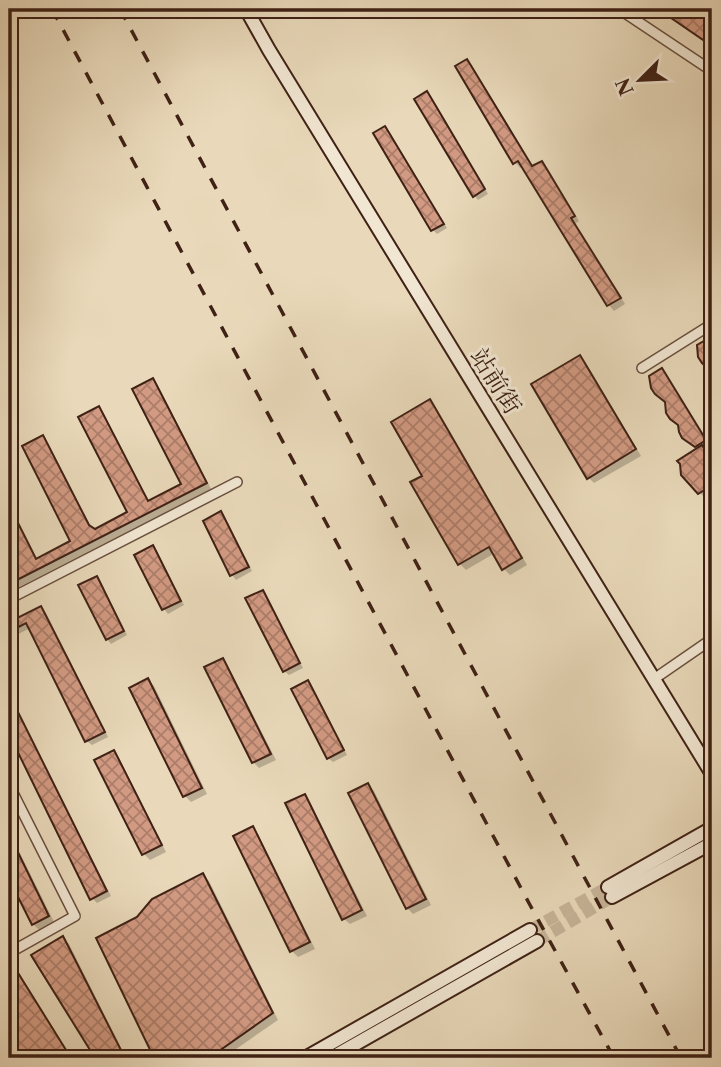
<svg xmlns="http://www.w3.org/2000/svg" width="721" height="1067" viewBox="0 0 721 1067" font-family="'Libre Caslon Text','Noto Serif SC',serif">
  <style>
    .shadow { fill: #0003 }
    .building { fill: url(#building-cross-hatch); stroke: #3f2115; stroke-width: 2 }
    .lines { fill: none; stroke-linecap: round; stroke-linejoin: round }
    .secondary-tunnel { stroke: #c7b499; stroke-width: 12; stroke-dasharray: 12 6; stroke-linecap: butt }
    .street-casing { stroke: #6a4f3e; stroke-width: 12 }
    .secondary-casing { stroke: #3f2115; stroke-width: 16 }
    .street { stroke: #f1e6d2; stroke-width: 9 }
    .secondary { stroke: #f1e6d2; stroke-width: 12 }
    .rail { stroke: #3f2115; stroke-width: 3.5; stroke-dasharray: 12 12; stroke-linecap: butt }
    .labels { text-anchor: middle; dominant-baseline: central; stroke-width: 6; stroke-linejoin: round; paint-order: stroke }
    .street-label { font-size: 24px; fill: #3f2115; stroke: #f1e6d2 }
  </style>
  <defs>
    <pattern id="building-cross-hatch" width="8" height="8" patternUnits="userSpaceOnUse" patternTransform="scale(1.75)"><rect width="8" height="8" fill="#d29a82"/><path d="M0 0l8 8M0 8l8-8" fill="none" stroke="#ac7d69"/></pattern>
  </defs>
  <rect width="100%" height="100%" fill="#e9d9ba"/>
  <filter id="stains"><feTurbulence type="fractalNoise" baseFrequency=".00286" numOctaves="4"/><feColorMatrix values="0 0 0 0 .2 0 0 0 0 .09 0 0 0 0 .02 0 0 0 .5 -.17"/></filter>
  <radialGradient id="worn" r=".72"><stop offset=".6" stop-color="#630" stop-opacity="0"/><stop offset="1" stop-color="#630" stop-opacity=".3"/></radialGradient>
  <g class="shadow">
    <polygon points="467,61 472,66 533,168 541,163 547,168 579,221 575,224 625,304 614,311 609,305 523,167 520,168 515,162"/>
    <polygon points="431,98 488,194 478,200 474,195"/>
    <polygon points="385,128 389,132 447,228 437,234 433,230"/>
    <polygon points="580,357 586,363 641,456 594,483 589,478"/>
    <polygon points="662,370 666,374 709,444 703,448 712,462 712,483 710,484 712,492 704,497 682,474 699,449 689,442"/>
    <polygon points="153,380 158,386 211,489 9,592 9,574 17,570 9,553 9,503 38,560 73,542 42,437 48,443 92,529 95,531 129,513 99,408 104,414 149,502 183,485"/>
    <polygon points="429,402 435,408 527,565 510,575 504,569 495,553 466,570 460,564 412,483 424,476"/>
    <polygon points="221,514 225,518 252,571 236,580 232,575 205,522"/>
    <polygon points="153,548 157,552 184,605 168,614 164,609 137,556"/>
    <polygon points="96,578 100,582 127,635 111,644 107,639"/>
    <polygon points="262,592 266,596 303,668 289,675 284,671"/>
    <polygon points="41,608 46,613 108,737 92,745 87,741 30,628 9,639 9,623"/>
    <polygon points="222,660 228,666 276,760 259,768 253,762 206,668"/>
    <polygon points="148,680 154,686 207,794 191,802 185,796 131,689"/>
    <polygon points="308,682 312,687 347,755 333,762 328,758"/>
    <polygon points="9,695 111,896 97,903 92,898 9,729"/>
    <polygon points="113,752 119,758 166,852 150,860 144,854"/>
    <polygon points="368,785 374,791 431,905 413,914 407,908"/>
    <polygon points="304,796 310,802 367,916 350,924 344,919"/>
    <polygon points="252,828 258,834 315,949 298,957 292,951 235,837"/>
    <polygon points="9,831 54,922 39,930 33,924 9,875"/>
    <polygon points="203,875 209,881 278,1020 223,1058 156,1058 151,1051"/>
    <polygon points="63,938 69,944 126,1058 97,1058 33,956"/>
    <polygon points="12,967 18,973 71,1058 9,1058 9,969"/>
    <polygon points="513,1053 518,1058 502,1058"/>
  </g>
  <g class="building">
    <polygon points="658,9 694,9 712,21 712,46"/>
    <polygon points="467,59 532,166 542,161 575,216 571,218 621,298 607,306 518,161 513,164 455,66"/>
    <polygon points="427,91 485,189 473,197 414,99"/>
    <polygon points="385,126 444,224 431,231 373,133"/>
    <polygon points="709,338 712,342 712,372 702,363 698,357 697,345"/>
    <polygon points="580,355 636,449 587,479 531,384"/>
    <polygon points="662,368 706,440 695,447 682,438 679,432 678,425 670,419 666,413 665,402 655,394 651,388 649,376"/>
    <polygon points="153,378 207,483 9,584 9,572 15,569 9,557 9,505 36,559 70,541 22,446 43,435 89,525 95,529 127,512 78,417 99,406 148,501 181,484 132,389"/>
    <polygon points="430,399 522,558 502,570 489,547 458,565 410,482 422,476 391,422"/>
    <polygon points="702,445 712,462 712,476 707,479 711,486 698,494 681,475 680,464 677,461"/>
    <polygon points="221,511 249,567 230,576 203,521"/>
    <polygon points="153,545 181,601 162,610 134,555"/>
    <polygon points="97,576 124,631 106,640 78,585"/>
    <polygon points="263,590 300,663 283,672 245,598"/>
    <polygon points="41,606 105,732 85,742 26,623 9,632 9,622"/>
    <polygon points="223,658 271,754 252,763 204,667"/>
    <polygon points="148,678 202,788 183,797 129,688"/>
    <polygon points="308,680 344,750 327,759 291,689"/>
    <polygon points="9,698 16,713 18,712 107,891 90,900 9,734"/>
    <polygon points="114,750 162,845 142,855 94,760"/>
    <polygon points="368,783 426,899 406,909 348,793"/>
    <polygon points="305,794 362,910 342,920 285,803"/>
    <polygon points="253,826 310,942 290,952 233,836"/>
    <polygon points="9,834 49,916 32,925 9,879"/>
    <polygon points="203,873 273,1013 209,1058 154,1058 96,938 137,917 152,899"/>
    <polygon points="63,936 125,1058 95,1058 31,955"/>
    <polygon points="9,960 10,960 71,1058 9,1058"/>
  </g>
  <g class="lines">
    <g class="secondary-tunnel">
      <polyline points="530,930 608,887"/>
      <polyline points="537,941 612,897"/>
    </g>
    <defs>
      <g id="street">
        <polyline points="619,9 712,71"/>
        <polyline points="642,368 712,324"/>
        <polyline points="9,599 237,482"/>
        <polyline points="654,679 712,639"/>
        <polyline points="9,785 75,916 9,953"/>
      </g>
      <g id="secondary">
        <polyline points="246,9 269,50 712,774"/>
        <polyline points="608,887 712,828"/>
        <polyline points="612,897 712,843"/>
        <polyline points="305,1058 530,930"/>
        <polyline points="331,1058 537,941"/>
      </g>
    </defs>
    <use href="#street" class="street-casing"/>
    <use href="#secondary" class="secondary-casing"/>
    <use href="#street" class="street"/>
    <use href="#secondary" class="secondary"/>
    <g class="rail">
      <polyline points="52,9 530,905 614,1058"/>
      <polyline points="120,9 681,1058"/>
    </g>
  </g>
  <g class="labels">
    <g class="street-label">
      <text transform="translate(496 381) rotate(58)">站前街</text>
    </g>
  </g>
  <rect width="721" height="1067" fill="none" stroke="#e9d9ba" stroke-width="35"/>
  <rect x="10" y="10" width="700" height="1046" fill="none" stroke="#3f2115" stroke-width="3.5"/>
  <rect x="18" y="18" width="686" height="1032" fill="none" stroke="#3f2115" stroke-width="2"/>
  <g transform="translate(640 80) rotate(246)" stroke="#f1e6d2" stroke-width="5" paint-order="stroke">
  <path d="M0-5L12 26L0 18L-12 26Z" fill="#3f2115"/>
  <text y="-10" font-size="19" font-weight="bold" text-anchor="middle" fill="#3f2115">N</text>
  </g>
  <rect width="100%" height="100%" filter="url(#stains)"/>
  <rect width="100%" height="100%" fill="url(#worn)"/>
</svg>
